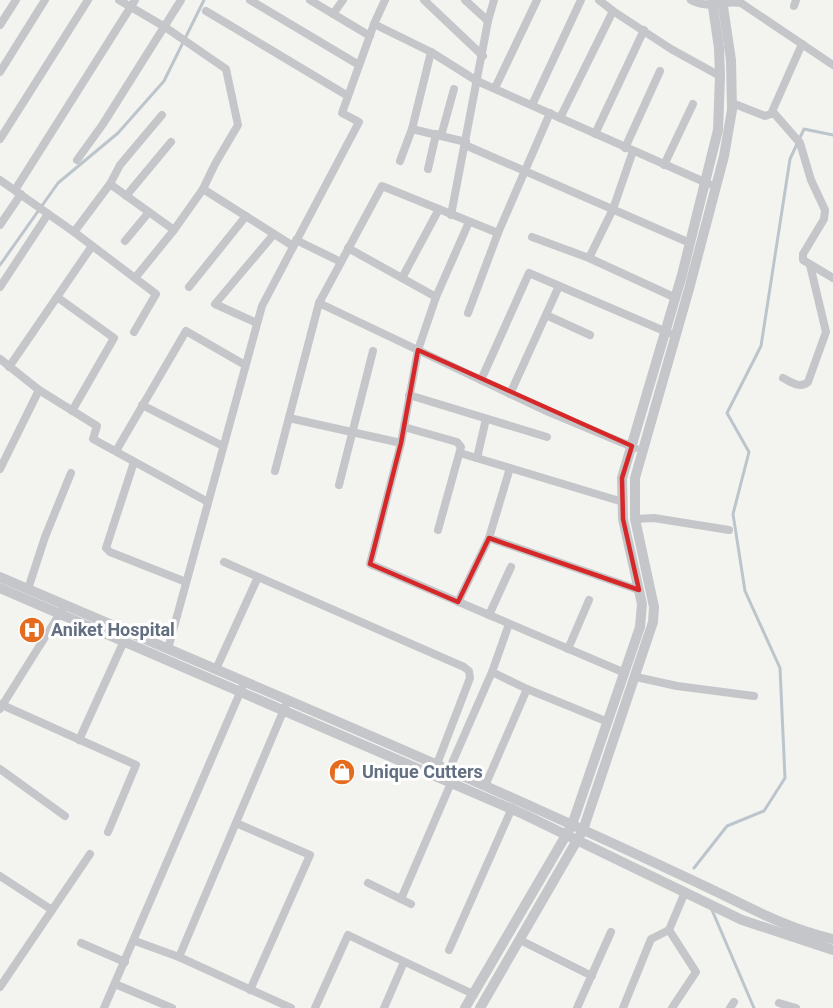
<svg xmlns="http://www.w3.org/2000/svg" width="833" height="1008" font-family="Roboto,sans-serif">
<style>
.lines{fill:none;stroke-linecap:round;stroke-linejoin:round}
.stream{stroke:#bcc5cc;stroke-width:3}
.minor{stroke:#c4c6ca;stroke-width:8}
.tertiary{stroke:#c4c6ca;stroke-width:10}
.marked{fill:none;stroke:#d62828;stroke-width:4.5;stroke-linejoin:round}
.labels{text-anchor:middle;stroke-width:6;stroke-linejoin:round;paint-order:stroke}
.poi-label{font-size:18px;font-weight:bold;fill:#626f81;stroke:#fff;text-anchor:start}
</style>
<rect width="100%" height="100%" fill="#f3f4ef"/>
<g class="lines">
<g class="stream">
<polyline points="0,265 58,183 118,133 164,81 204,0"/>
<polyline points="694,868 727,826 764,811 785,778 780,668 745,591 733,514 749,452 727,413 761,346 790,159 804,129 833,135"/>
<polyline points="712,910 754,1008"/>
</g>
<g class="minor">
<polyline points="119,0 165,27 226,69 238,125 215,164 203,189 174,230 135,278"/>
<polyline points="250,0 359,65"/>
<polyline points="310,0 370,36"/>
<polyline points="424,0 483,56"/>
<polyline points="465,0 488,21"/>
<polyline points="599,0 613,11"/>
<path d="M 691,0 C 710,10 723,0 741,3 L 833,65"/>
<polyline points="794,6 796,0"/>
<polyline points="206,11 348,96"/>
<polyline points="333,14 343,0"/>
<polyline points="374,24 431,52 477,81 709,184"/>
<polyline points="0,25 16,0"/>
<polyline points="431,52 412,129 466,142"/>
<polyline points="0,72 45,0"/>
<polyline points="495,88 537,0"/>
<polyline points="732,103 765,116 771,114 802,44"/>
<polyline points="532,105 581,0"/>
<polyline points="773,112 800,143 811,180 825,210 824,219 803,254 803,260 833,278"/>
<polyline points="560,118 613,11 671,49 720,76"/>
<polyline points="595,134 644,30"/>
<polyline points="441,136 454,89"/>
<polyline points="0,139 88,0"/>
<polyline points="465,145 690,243"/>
<polyline points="625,148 660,71"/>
<polyline points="77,160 103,124 181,0"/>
<polyline points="400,161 412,129"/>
<polyline points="664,165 693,104"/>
<polyline points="428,169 436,134"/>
<polyline points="0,180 74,232 156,294 134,332"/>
<polyline points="110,184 174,230"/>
<polyline points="203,189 293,246"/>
<polyline points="15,190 135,0"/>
<polyline points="126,196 171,142"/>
<polyline points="451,215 488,21 494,0"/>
<polyline points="469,222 436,297 418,350 401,443 370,564 625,673"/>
<polyline points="0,225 21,194"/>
<polyline points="74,232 110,184 120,165 162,115"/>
<polyline points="532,237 589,258 676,298"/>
<polyline points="296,240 341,262"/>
<polyline points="125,241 149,212"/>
<polyline points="348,248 436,297"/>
<polyline points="589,258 613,209 633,151"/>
<polyline points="402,278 439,209"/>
<polyline points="0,287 48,214"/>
<polyline points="189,287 246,216"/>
<polyline points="57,297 114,338 72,411"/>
<polyline points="319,303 544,410 635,448"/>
<polyline points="468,313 498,233 550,113"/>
<polyline points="546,315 590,335"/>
<polyline points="257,323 215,304 274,234"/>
<polyline points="0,359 39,390 97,426 93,439 208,502"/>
<polyline points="9,367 92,246"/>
<path d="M 783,378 C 791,382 800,389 808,382 L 826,332 L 810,265"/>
<polyline points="481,380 529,273 669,333"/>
<polyline points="510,394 559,286"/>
<polyline points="409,395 547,437"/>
<polyline points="142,405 223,446"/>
<polyline points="289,418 401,443"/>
<polyline points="404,427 457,442 461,447 438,530"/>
<polyline points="116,451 186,331 245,365"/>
<polyline points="460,453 623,502"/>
<polyline points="477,458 486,419"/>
<polyline points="134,462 106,548 110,552 186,582"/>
<polyline points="510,468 489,538 639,590"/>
<polyline points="0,469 39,390"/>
<polyline points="275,471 319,303 382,186 498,233"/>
<polyline points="339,485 373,351"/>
<polyline points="635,519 654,518 729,530"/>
<polyline points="224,562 464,667 469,671 470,678 437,764"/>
<polyline points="28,589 45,537 71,473"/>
<polyline points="458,602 489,538"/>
<polyline points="489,615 511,567"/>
<polyline points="509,624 492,672 527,689"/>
<polyline points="168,649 262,306 359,122 342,113 374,24 385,0"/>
<polyline points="568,649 589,600"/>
<polyline points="216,669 258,577"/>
<polyline points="636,677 677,686 754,696"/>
<polyline points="0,704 136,765 108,832"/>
<polyline points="0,709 62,610"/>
<polyline points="79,740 124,641"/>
<polyline points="0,769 65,816"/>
<polyline points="449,770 492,672"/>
<polyline points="485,786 527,689 608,722"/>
<polyline points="236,823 310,855 250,990"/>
<polyline points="0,876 52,910"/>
<polyline points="368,883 411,904"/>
<polyline points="401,899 451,783"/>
<polyline points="669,930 685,892"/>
<polyline points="520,940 592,976"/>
<polyline points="135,941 179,957 291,1008"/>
<polyline points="81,943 125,962"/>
<polyline points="449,950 512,808"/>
<polyline points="179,957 288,700"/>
<polyline points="115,984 172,1008"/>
<polyline points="0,987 90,854"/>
<polyline points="779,1003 796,1008"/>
<polyline points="104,1008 245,681"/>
<polyline points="315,1008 348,935 473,994"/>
<polyline points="384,1008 404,962"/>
<polyline points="577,1008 611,932"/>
<polyline points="623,1008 651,939 669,930 696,972 672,1008"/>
<polyline points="730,1008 734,1002"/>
</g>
<g class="tertiary">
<path d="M 0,577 C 179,654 359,729 537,809 C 597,836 656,863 715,891 C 754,910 791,930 833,939"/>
<polyline points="0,588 523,814 742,920 833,950"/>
<polyline points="465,1008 572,825 640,627 642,604 623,519 622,478 682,275 718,130 720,76 719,48 712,0"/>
<polyline points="480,1008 583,830 653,622 654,607 635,519 635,478 689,289 724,156 732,110 731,60 722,0"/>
</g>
</g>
<path class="marked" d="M 418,350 L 632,446 L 622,478 L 623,519 L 639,590 L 489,538 L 458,602 L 370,564 L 401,443 Z"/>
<defs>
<symbol id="hospital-disc" viewBox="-11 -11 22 22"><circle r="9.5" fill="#e56c1f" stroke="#fff"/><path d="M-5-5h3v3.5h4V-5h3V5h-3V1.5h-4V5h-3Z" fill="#fff"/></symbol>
<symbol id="shop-disc" viewBox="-11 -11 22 22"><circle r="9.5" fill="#e56c1f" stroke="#fff"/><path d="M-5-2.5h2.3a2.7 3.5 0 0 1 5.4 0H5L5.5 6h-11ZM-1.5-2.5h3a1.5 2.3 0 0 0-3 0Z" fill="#fff"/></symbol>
</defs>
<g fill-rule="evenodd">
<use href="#hospital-disc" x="17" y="615" width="30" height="30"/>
<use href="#shop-disc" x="327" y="757" width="30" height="30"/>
</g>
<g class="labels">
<g class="poi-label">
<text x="51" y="636">Aniket Hospital</text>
<text x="362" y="778">Unique Cutters</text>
</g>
</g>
</svg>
